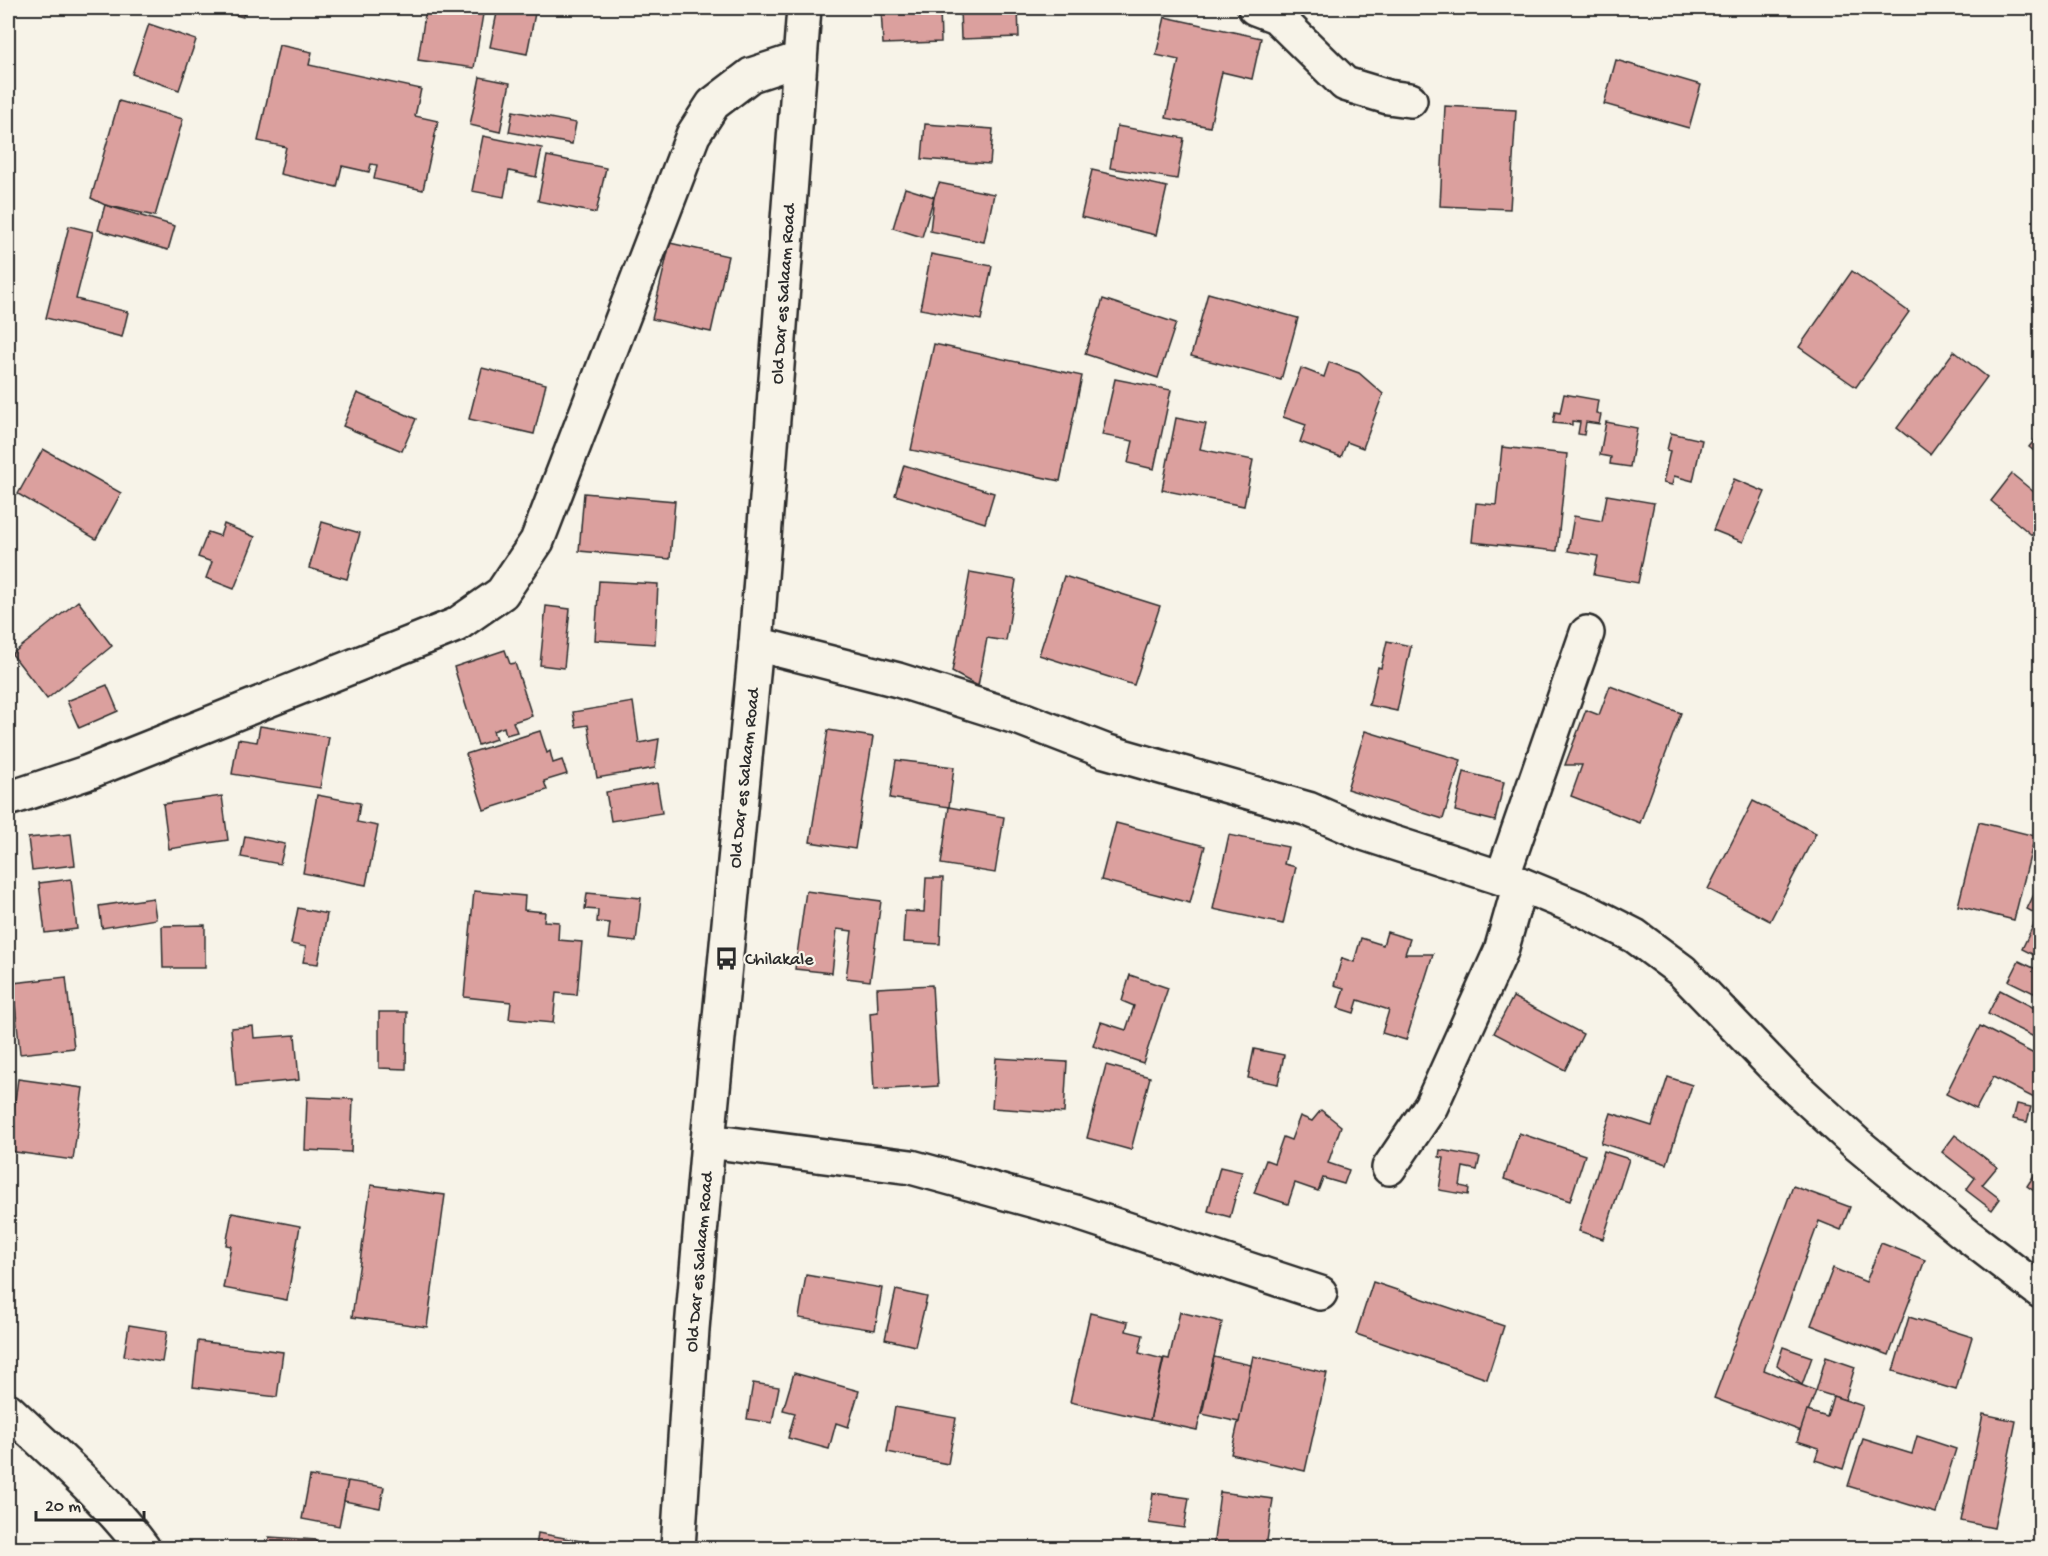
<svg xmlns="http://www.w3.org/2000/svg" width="2048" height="1556" font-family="'Gochi Hand',sans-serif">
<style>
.building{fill:#dba09e;stroke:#2b2b2b;stroke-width:1.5}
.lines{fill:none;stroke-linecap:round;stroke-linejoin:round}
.street-casing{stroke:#2b2b2b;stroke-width:38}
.secondary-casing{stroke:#2b2b2b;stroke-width:38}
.street{stroke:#f7f3e8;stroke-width:33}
.secondary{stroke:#f7f3e8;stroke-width:33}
.labels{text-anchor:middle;stroke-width:4.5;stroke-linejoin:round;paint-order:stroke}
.street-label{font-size:18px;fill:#2b2b2b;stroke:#f7f3e8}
.poi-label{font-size:18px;fill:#2b2b2b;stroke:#f7f3e8;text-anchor:start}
</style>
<rect width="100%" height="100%" fill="#f7f3e8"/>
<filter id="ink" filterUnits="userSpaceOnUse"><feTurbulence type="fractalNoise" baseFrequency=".0167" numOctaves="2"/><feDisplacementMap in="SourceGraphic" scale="12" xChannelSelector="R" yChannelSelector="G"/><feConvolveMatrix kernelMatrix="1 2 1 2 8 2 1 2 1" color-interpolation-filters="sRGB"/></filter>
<g filter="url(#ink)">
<g class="building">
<polygon points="209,8 245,8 243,17"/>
<polygon points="426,8 484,8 474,68 418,60"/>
<polygon points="498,8 536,8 527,54 490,47"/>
<polygon points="666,8 736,8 736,13 666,10"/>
<polygon points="881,8 940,8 941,42 883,44"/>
<polygon points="960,8 1018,8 1019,37 961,39"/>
<polygon points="1165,17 1261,38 1252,79 1222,72 1210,127 1166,118 1179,60 1156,55"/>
<polygon points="149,24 196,40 179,90 132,74"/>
<polygon points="279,45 312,52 309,65 421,89 415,116 438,121 423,190 374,179 377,165 371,164 369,172 342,166 337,187 280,174 286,147 258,141"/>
<polygon points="1616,60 1701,85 1689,128 1604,104"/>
<polygon points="480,77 510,83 500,132 470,125"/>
<polygon points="119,101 183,119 155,216 105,205 91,198"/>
<polygon points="1445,106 1516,110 1510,209 1440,206"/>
<polygon points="513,111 576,123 572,144 509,132"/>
<polygon points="925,124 993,129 990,164 922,159"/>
<polygon points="1117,126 1184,138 1177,179 1110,168"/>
<polygon points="483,136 542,148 536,177 509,171 504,197 472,191"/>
<polygon points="547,156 606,168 596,213 538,201"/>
<polygon points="1092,170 1167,187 1156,235 1081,217"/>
<polygon points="939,183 994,194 984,242 930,231 934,197"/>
<polygon points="905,188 934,197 922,237 893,228"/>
<polygon points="105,205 175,226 168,250 98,230"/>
<polygon points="69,226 93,232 76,299 128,312 122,337 46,318"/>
<polygon points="670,243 728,256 711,332 652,319"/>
<polygon points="931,254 992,266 981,320 920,309"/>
<polygon points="1852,271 1909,312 1856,387 1799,347"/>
<polygon points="1208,293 1298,318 1281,380 1191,356"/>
<polygon points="1103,299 1176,323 1158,378 1085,354"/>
<polygon points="934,344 1082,376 1060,481 911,450"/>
<polygon points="1954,351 1987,377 1930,454 1897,428"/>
<polygon points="1329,362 1359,373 1383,394 1363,448 1347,442 1341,457 1300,442 1306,425 1283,417 1301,368 1324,377"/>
<polygon points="482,368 546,384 534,434 469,419"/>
<polygon points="1115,379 1171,390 1154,469 1128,463 1133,441 1102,435"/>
<polygon points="357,393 416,419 402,451 343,426"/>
<polygon points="1564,394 1598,400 1596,413 1601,414 1599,424 1586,422 1584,435 1578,434 1580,422 1572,421 1572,425 1553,423 1555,412 1560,413"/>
<polygon points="1176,418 1206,424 1200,449 1253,460 1244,506 1162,490"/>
<polygon points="1606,422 1637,428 1630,467 1610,464 1611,457 1600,455"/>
<polygon points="1671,433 1702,440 1693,481 1674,476 1672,485 1663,483 1670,451 1667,450"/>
<polygon points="2040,433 2040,456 2029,447"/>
<polygon points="1502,447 1567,454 1557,551 1472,542 1476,503 1496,505"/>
<polygon points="43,449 121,493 96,539 18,494"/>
<polygon points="904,465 994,493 985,523 895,495"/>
<polygon points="2012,474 2040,497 2040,542 1991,501"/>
<polygon points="1734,479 1765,492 1743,542 1713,530"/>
<polygon points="584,493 675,501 670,559 579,551"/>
<polygon points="1607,495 1654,503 1638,583 1594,575 1598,556 1568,551 1574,516 1602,521"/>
<polygon points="322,522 360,533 347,579 309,568"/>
<polygon points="224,524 255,537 234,589 206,578 212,562 198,557 208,532 220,536"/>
<polygon points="970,572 1016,580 1006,641 987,638 978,686 952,672"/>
<polygon points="1064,576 1160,606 1134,685 1039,655"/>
<polygon points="599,581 658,584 655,644 595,640"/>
<polygon points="78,601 112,646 47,699 12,654"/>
<polygon points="546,606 570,609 564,668 540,665"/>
<polygon points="1387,641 1411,646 1397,711 1369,705 1378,667 1381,668"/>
<polygon points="505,650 510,664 515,663 532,716 513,722 517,732 506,735 504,727 493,731 496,739 478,745 454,667"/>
<polygon points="107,685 118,711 79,728 67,701"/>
<polygon points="1610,686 1681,713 1640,823 1571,796 1582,765 1565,765 1586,710 1599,715"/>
<polygon points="633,702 639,743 659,739 655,768 597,778 588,725 576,727 573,712"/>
<polygon points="260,726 329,737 320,788 232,774 238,739 257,742"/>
<polygon points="828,730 873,737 855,849 810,842"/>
<polygon points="540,731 547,753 550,751 553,763 562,760 567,774 544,781 547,790 484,810 466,754"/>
<polygon points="1365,731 1461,760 1443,819 1347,789"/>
<polygon points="896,760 954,767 949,807 890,798"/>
<polygon points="1464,772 1504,782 1495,821 1455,811"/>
<polygon points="657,783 662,813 611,821 606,792"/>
<polygon points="317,795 360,803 357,822 378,826 366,885 303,873"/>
<polygon points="222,796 228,840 169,849 163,804"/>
<polygon points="1753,801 1816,833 1770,921 1708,889"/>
<polygon points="949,807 1004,817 995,873 941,864"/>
<polygon points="1979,822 2035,836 2014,920 1958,906"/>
<polygon points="1116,823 1205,846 1190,903 1101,880"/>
<polygon points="71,834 75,865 32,870 28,838"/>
<polygon points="1229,835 1288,847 1284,864 1296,867 1283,924 1213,909"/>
<polygon points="245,836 285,844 280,864 241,857"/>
<polygon points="926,878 943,878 940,944 903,942 905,911 924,912"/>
<polygon points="71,879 77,929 45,933 39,883"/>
<polygon points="2040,882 2040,916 2027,909"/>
<polygon points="474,891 525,896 524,910 545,912 544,921 559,922 558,940 582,942 577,995 556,993 553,1023 509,1019 511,1002 464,997"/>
<polygon points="806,891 881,901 870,981 846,978 852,931 837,929 832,973 795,969"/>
<polygon points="587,893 641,898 636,942 608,939 610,923 597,922 598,910 585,909"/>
<polygon points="153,898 156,919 102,928 99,906"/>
<polygon points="298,908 327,914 318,964 303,962 306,947 291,944"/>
<polygon points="2034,924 2040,928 2040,958 2022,949"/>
<polygon points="205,925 205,968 163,968 162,926"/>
<polygon points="1387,932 1410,939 1405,954 1433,954 1406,1040 1382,1033 1389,1010 1358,1000 1354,1013 1338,1008 1344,988 1334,985 1342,958 1354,962 1361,938 1383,945"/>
<polygon points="2019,961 2040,971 2040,996 2009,981"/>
<polygon points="1130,975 1168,988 1143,1063 1093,1046 1101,1022 1126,1030 1134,1006 1122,1001"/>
<polygon points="66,977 74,1048 20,1054 13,983"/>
<polygon points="932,985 938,1086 874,1090 870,1013 878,1012 877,988"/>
<polygon points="2000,990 2040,1011 2040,1040 1988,1014"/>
<polygon points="1513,997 1583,1034 1565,1070 1494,1033"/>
<polygon points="379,1012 407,1012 406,1069 379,1068"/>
<polygon points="253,1026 254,1038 295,1035 299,1080 236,1086 231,1028"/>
<polygon points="1980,1026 2040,1057 2040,1101 1993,1077 1976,1109 1946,1094"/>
<polygon points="1254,1049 1284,1055 1278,1084 1248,1078"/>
<polygon points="996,1058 1067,1062 1064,1113 992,1108"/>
<polygon points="1106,1065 1150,1077 1131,1150 1087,1138"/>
<polygon points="1668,1077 1692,1085 1667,1164 1601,1143 1611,1113 1652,1126"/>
<polygon points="18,1079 83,1088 73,1160 8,1151"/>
<polygon points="307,1097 353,1099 351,1152 305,1150"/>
<polygon points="2017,1104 2031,1107 2027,1122 2013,1119"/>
<polygon points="1321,1110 1341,1126 1328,1163 1349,1170 1344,1184 1323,1178 1318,1191 1295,1183 1288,1204 1254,1193 1266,1160 1274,1163 1283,1137 1291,1140 1300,1116 1312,1121"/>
<polygon points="1519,1133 1585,1155 1570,1201 1504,1179"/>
<polygon points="1955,1135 1997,1167 1982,1185 2000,1199 1992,1210 1966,1190 1975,1178 1942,1152"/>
<polygon points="1440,1150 1480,1157 1477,1170 1463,1167 1460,1186 1469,1188 1468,1195 1439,1190 1444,1158 1439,1157"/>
<polygon points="1604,1151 1629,1159 1603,1239 1579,1231"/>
<polygon points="2040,1166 2040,1195 2027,1186"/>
<polygon points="1220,1167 1242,1172 1230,1217 1208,1211"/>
<polygon points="371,1185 445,1195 427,1327 352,1317"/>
<polygon points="1793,1186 1850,1207 1841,1230 1819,1221 1764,1370 1816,1391 1801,1431 1714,1398"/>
<polygon points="232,1213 300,1226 287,1300 223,1288 231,1246 226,1245"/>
<polygon points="1881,1243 1925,1260 1889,1355 1811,1325 1833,1268 1866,1282"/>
<polygon points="806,1275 882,1288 875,1330 799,1318"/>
<polygon points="1373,1282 1504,1326 1487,1379 1356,1334"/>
<polygon points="896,1290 927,1297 915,1346 885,1339"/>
<polygon points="1180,1312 1222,1322 1197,1430 1150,1420 1164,1358 1169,1359"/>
<polygon points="1090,1313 1128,1322 1126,1331 1143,1335 1139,1353 1163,1359 1150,1420 1070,1402"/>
<polygon points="1909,1317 1972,1337 1956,1390 1893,1371"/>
<polygon points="129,1325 167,1331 162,1362 124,1356"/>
<polygon points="198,1341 283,1352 277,1397 193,1387"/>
<polygon points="1783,1347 1812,1357 1802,1385 1777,1365"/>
<polygon points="1253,1356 1327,1373 1305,1471 1231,1454"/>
<polygon points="1214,1357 1251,1365 1239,1422 1202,1414"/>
<polygon points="1826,1357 1855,1367 1845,1400 1816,1391"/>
<polygon points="794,1373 859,1391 848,1427 836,1423 829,1449 788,1438 795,1413 783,1410"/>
<polygon points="753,1383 779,1387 772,1423 747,1419"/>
<polygon points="1833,1396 1863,1406 1843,1469 1815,1460 1819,1448 1797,1441 1807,1411 1827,1417"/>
<polygon points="895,1407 956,1418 948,1464 887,1452"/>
<polygon points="1983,1414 2016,1421 1994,1528 1961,1521"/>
<polygon points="1917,1436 1956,1449 1936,1513 1848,1486 1863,1439 1912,1454"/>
<polygon points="310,1476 348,1482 339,1526 302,1519"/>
<polygon points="348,1481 384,1487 380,1508 344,1501"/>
<polygon points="1220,1492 1273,1499 1266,1548 1213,1548"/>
<polygon points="1153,1493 1189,1498 1184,1528 1149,1523"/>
<polygon points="538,1533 586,1542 585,1548 536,1548"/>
<polygon points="269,1537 317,1540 316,1548 268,1548"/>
</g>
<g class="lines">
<defs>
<g id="street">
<polyline points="1255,8 1276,16 1345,84 1388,97 1410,100"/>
<polyline points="756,644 898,680 1022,719 1105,751 1308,809 1366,834 1520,884 1588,912 1635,936 1682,971 1787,1080 1857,1144 1963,1232 2040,1291"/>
<polyline points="8,799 86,773 456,625 502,593 537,541 693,135 713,104 751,75 800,59"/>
<polyline points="1502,878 1587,633"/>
<polyline points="708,1141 911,1167 1075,1212 1320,1293"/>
<polyline points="1389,1168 1431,1106 1501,951 1520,884"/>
<path d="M 8,1410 C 54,1454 105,1497 143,1548"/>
</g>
<polyline id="secondary" points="678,1548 692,1329 708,1141 756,644 804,8"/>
</defs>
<use href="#street" class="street-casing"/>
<use href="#secondary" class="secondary-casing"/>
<use href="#street" class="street"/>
<use href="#secondary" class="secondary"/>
</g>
</g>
<defs>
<symbol id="bus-bare" viewBox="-9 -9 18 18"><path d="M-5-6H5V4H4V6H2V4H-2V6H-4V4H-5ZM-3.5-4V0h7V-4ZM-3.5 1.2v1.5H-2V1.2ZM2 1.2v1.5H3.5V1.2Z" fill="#2b2b2b" stroke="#f7f3e8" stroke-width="2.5" paint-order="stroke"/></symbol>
</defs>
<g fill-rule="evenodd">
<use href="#bus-bare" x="710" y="942" width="33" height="33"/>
</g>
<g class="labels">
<g class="street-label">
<text transform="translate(782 294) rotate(-86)" y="6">Old Dar es Salaam Road</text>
<text transform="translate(743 778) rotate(-84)" y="6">Old Dar es Salaam Road</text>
<text transform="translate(698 1262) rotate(-85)" y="6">Old Dar es Salaam Road</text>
</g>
<g class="poi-label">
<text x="745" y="964">Chilakale</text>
</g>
</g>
<rect width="2048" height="1556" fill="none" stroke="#f7f3e8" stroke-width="30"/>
<rect x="15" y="15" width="2018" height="1526" fill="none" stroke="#2b2b2b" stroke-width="2" filter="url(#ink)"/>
<path d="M36 1511v9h108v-9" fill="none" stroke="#2b2b2b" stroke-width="3"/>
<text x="45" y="1511" font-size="18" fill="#2b2b2b" stroke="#f7f3e8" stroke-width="4.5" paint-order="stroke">20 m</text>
</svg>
